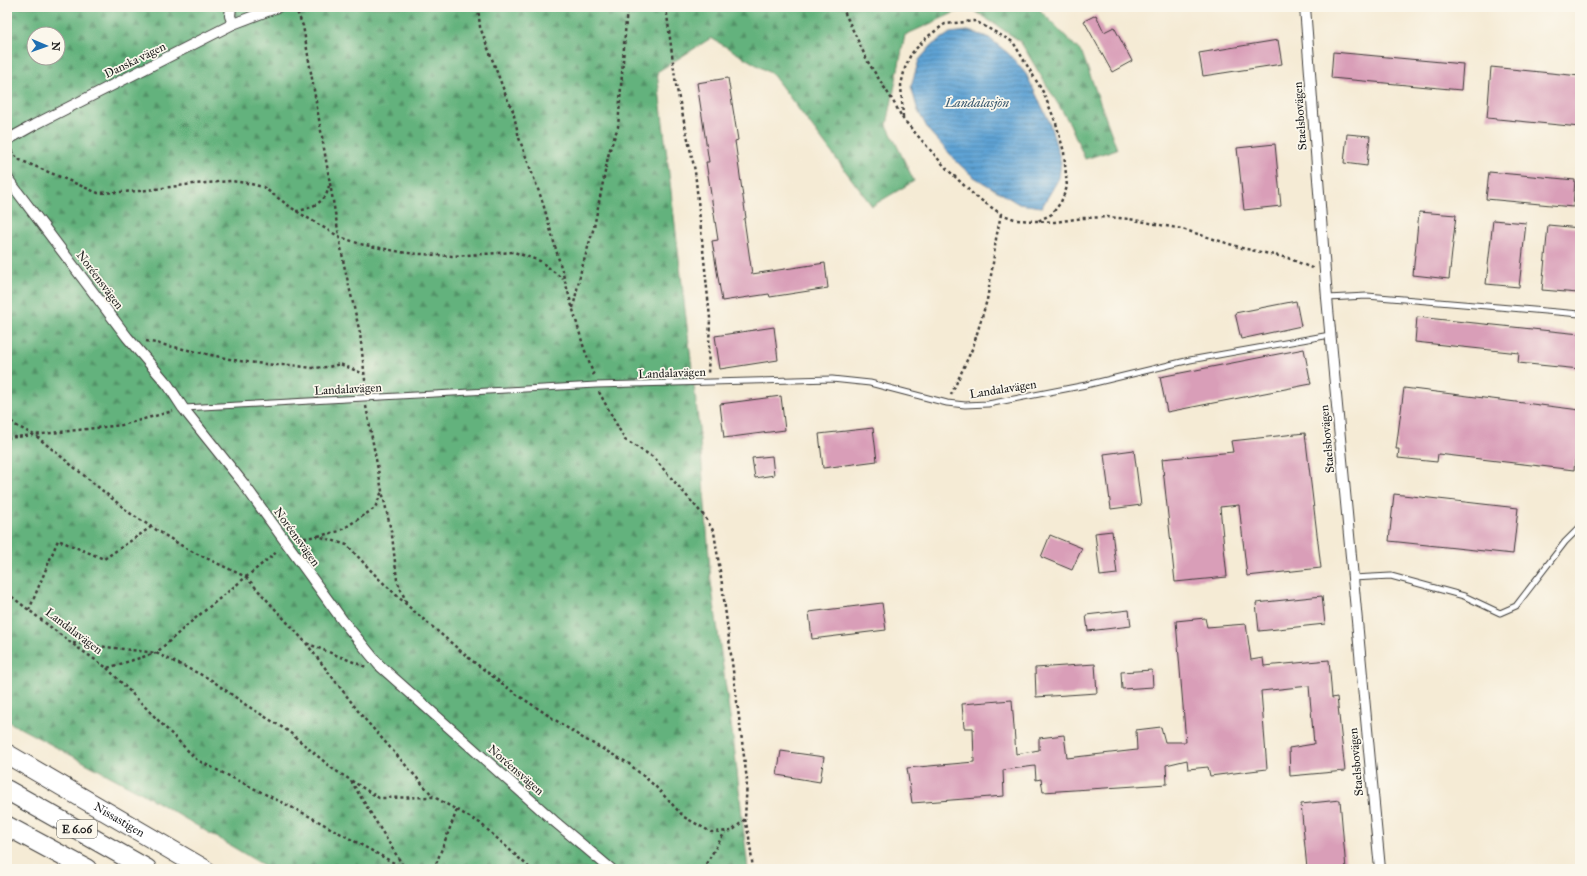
<svg xmlns="http://www.w3.org/2000/svg" width="1587" height="876" font-family="'IM FELL Great Primer',serif">
<style>
.forest{fill:url(#forest-firs);stroke:#40674c;fill-rule:evenodd}
.water{fill:url(#water-rules);stroke:#3e6078}
.building{fill:#d99eb8}
.lines{fill:none;stroke-linecap:round;stroke-linejoin:round}
.lane-casing{stroke:#3d3b38;stroke-width:7}
.street-casing{stroke:#3d3b38;stroke-width:12}
.highway-casing{stroke:#3d3b38;stroke-width:21}
.path{stroke:#3d3b38;stroke-width:2.5;stroke-dasharray:3 3;stroke-linecap:butt}
.lane{stroke:#fff;stroke-width:5}
.street{stroke:#fff;stroke-width:10}
.highway{stroke:#fff;stroke-width:19}
.labels{text-anchor:middle;stroke-width:3.5;stroke-linejoin:round;paint-order:stroke}
.shield{fill:#fbf7ec;stroke:#5f5e5a;stroke-width:1}
.shield-label{font-size:11px;font-weight:bold;fill:#1c1c1c}
.street-label{font-size:12px;fill:#1c1c1c;stroke:#fbf7ec}
.water-label{font-size:13px;font-style:italic;fill:#3a596f;stroke:#fbf7ec}
</style>
<defs>
<pattern id="forest-firs" width="22" height="20" patternUnits="userSpaceOnUse"><rect width="22" height="20" fill="#63b27d"/><path d="M5 1l3.5 6h-7zM16 11l3.5 6h-7z" fill="#519066"/></pattern>
<pattern id="water-rules" width="6" height="5" patternUnits="userSpaceOnUse"><rect width="6" height="5" fill="#5fa3d4"/><path d="M0 2.5h6" fill="none" stroke="#4e84ab"/></pattern>
</defs>
<rect width="100%" height="100%" fill="#fbf7ec"/>
<filter id="ink" filterUnits="userSpaceOnUse"><feTurbulence type="fractalNoise" baseFrequency=".025" numOctaves="2"/><feDisplacementMap in="SourceGraphic" scale="8" xChannelSelector="R" yChannelSelector="G"/><feConvolveMatrix kernelMatrix="1 2 1 2 8 2 1 2 1" color-interpolation-filters="sRGB"/></filter>
<filter id="wash" filterUnits="userSpaceOnUse"><feTurbulence type="fractalNoise" baseFrequency=".012" numOctaves="4" result="noise"/><feDisplacementMap in="SourceGraphic" scale="16" xChannelSelector="R" yChannelSelector="G"/><feGaussianBlur stdDeviation="0.9" result="paint"/><feColorMatrix in="noise" values="0 0 0 0 0 0 0 0 0 0 0 0 0 0 0 0 0 1.4 0 .05"/><feComposite in="paint" operator="in"/></filter>
<g filter="url(#wash)">
<rect width="100%" height="100%" fill="#f5ebd5"/>
<g class="forest">
<path d="M 7,7 L 967,7 L 905,35 L 887,125 L 914,181 L 872,206 L 772,74 L 711,38 L 657,72 L 699,428 L 711,582 L 734,745 L 748,869 L 270,869 L 140,792 L 7,721 ZM 34,34 L 58,34 L 58,58 L 34,58 Z"/>
<polygon points="969,7 1037,7 1082,53 1117,149 1085,159 1070,124 1020,41"/>
</g>
<polygon class="water" points="968,31 988,37 1009,54 1026,74 1049,121 1061,162 1059,178 1042,207 1019,204 974,177 960,165 929,131 918,111 911,86 919,60 932,45 950,33"/>
<g id="blocks">
<g class="building">
<polygon points="1096,15 1104,32 1114,27 1132,61 1112,72 1084,21"/>
<polygon points="1278,40 1282,64 1203,76 1199,53"/>
<polygon points="1333,52 1463,64 1461,90 1331,78"/>
<polygon points="1491,67 1580,76 1580,127 1487,118"/>
<polygon points="728,78 738,140 735,141 746,218 744,219 752,274 825,263 828,288 770,297 769,294 722,301 712,241 718,240 706,162 709,162 697,83"/>
<polygon points="1347,134 1370,136 1367,166 1344,163"/>
<polygon points="1275,144 1281,206 1244,210 1237,148"/>
<polygon points="1489,172 1575,180 1573,207 1486,199"/>
<polygon points="1419,212 1456,215 1449,279 1413,275"/>
<polygon points="1493,220 1526,223 1519,287 1486,284"/>
<polygon points="1548,225 1580,228 1580,274 1578,293 1542,290"/>
<polygon points="1296,301 1301,326 1241,339 1235,313"/>
<polygon points="1417,317 1580,334 1580,369 1518,363 1519,353 1415,342"/>
<polygon points="774,327 778,360 720,369 715,336"/>
<polygon points="1304,349 1311,384 1167,412 1160,377"/>
<polygon points="1404,388 1580,410 1580,461 1575,460 1574,470 1438,454 1437,462 1398,458 1399,449 1396,449"/>
<polygon points="781,396 785,430 724,438 720,404"/>
<polygon points="873,428 877,461 823,468 819,434"/>
<polygon points="1305,433 1321,568 1247,576 1239,505 1220,507 1227,577 1175,582 1162,459 1233,452 1231,441"/>
<polygon points="1134,450 1141,505 1111,509 1104,454"/>
<polygon points="772,456 774,475 755,478 752,458"/>
<polygon points="1394,494 1518,508 1513,554 1389,541"/>
<polygon points="1112,531 1117,574 1100,576 1095,533"/>
<polygon points="1050,535 1082,548 1072,570 1041,557"/>
<polygon points="1322,596 1325,624 1259,631 1256,603"/>
<polygon points="882,603 886,630 812,639 809,612"/>
<polygon points="1129,610 1131,626 1088,631 1086,615"/>
<polygon points="1205,618 1207,627 1246,624 1251,660 1263,658 1264,666 1329,660 1332,698 1337,697 1345,771 1290,776 1289,748 1314,744 1309,686 1261,691 1267,769 1210,776 1208,767 1188,769 1187,760 1166,765 1167,784 1043,792 1041,779 1036,780 1035,766 1003,770 1004,796 912,803 907,768 974,762 973,728 964,728 962,704 1012,700 1016,754 1039,750 1039,738 1064,735 1067,758 1137,750 1136,730 1161,727 1165,742 1186,742 1176,621"/>
<polygon points="1095,664 1097,693 1036,697 1035,668"/>
<polygon points="1152,670 1153,687 1122,689 1121,672"/>
<polygon points="781,751 824,757 820,782 777,775"/>
<polygon points="1340,800 1346,869 1307,869 1301,804"/>
</g>
</g>
</g>
<g filter="url(#ink)">
<use href="#blocks" fill-opacity="0" stroke="#3d3b38" stroke-width="1"/>
<g class="lines">
<defs>
<g id="lane">
<polyline points="1327,298 1367,296 1580,314"/>
<polyline points="184,408 596,385 832,379 870,383 947,403 965,405 988,404 1086,385 1190,360 1330,335"/>
<polyline points="1352,578 1391,576 1464,596 1500,613 1516,606 1565,542 1580,527"/>
</g>
<g id="street">
<polyline points="231,7 230,16 233,24"/>
<polyline points="1305,7 1327,298 1380,869"/>
<polyline points="7,140 34,125 233,24 278,7"/>
<polyline points="7,178 127,337 168,385 183,408 243,483 343,621 379,665 554,821 611,869"/>
</g>
<g id="highway">
<path id="s1" d="M 7,754 L 204,869"/>
<polyline points="7,790 147,869"/>
<polyline points="7,826 87,869"/>
</g>
</defs>
<use href="#lane" class="lane-casing"/>
<use href="#street" class="street-casing"/>
<use href="#highway" class="highway-casing"/>
<g class="path">
<polyline points="295,7 303,26 344,265 360,333 366,389"/>
<polyline points="478,7 480,27 506,96 513,111 519,138 542,200 583,345 594,376"/>
<polyline points="666,7 676,85 695,171 710,318 708,375"/>
<polyline points="842,7 868,62 893,101 903,119 947,169 975,196 1001,214 1017,220 1055,222 1083,218 1107,217 1129,219 1182,229 1242,248 1288,258 1314,269"/>
<polyline points="903,117 901,85 905,68 911,54 927,37 945,24 975,21 1013,42 1043,92 1056,123 1064,152 1067,187 1061,202 1052,214 1038,221"/>
<polyline points="12,150 13,154 20,160 98,193 140,191 193,184 231,181 247,183 263,187 296,211 338,236 360,244 406,253 452,256 514,252 540,261 563,279"/>
<path d="M 296,211 C 306,210 318,205 325,197 C 327,194 328,189 329,186"/>
<polyline points="573,308 581,271 594,227 609,152 618,127 627,7"/>
<polyline points="146,341 239,361 274,365 292,365 311,368 328,367 340,364 364,374"/>
<polyline points="951,395 973,347 987,300 993,263 996,239 1001,214"/>
<polyline points="366,406 382,491 392,535 397,580 407,604"/>
<polyline points="7,417 15,425 36,436 131,514 187,549 246,577"/>
<polyline points="7,438 122,425 173,411"/>
<polyline points="318,536 340,531 375,508 382,491"/>
<polyline points="298,539 318,536 347,545 378,578 408,606 470,659 513,692 581,737 628,763 655,786 684,817 711,832 732,831 745,819 747,780 722,584 714,532 705,517 653,457 625,440 599,392"/>
<polyline points="246,577 306,643 366,667"/>
<polyline points="7,593 71,643 107,668 156,653 192,621 278,551"/>
<polyline points="29,610 58,540 104,559 151,527"/>
<polyline points="73,643 156,653 210,679 246,705 288,731 333,769 379,798 434,797 480,823 531,869"/>
<polyline points="306,643 362,716 433,796"/>
<polyline points="107,668 197,760 305,814 405,869"/>
<polyline points="351,781 405,869"/>
<polyline points="745,819 749,837 753,869"/>
<polyline points="434,869 457,810"/>
<polyline points="703,869 725,832"/>
</g>
<use href="#lane" class="lane"/>
<use href="#street" class="street"/>
<use href="#highway" class="highway"/>
</g>
</g>
<g class="labels">
<rect class="shield" x="57" y="820" width="40" height="18" rx="3"/>
<g class="shield-label">
<text x="77" y="833">E 6.06</text>
</g>
<g class="street-label">
<text transform="translate(135 60) rotate(-26)" y="4">Danska vägen</text>
<text transform="translate(1300 116) rotate(-94)" y="4">Staelsbovägen</text>
<text transform="translate(100 280) rotate(53)" y="4">Noréensvägen</text>
<text transform="translate(672 373) rotate(-2)" y="4">Landalavägen</text>
<text transform="translate(348 389) rotate(-3)" y="4">Landalavägen</text>
<text transform="translate(1003 389) rotate(-9)" y="4">Landalavägen</text>
<text transform="translate(1327 439) rotate(-95)" y="4">Staelsbovägen</text>
<text transform="translate(297 537) rotate(54)" y="4">Noréensvägen</text>
<text transform="translate(74 631) rotate(37)" y="4">Landalavägen</text>
<text transform="translate(1356 762) rotate(-95)" y="4">Staelsbovägen</text>
<text transform="translate(516 770) rotate(41)" y="4">Noréensvägen</text>
<text dy="4" stroke="none"><textPath href="#s1" startOffset="130">Nissastigen</textPath></text>
</g>
<g class="water-label">
<text x="977" y="107">Landalasjön</text>
</g>
</g>
<rect width="1587" height="876" fill="none" stroke="#fbf7ec" stroke-width="24"/>
<g transform="translate(46 46) rotate(92)"><circle r="19" fill="#fbf7ec" stroke="#a29f99"/>
<path d="M0-3L7 15L0 10L-7 15Z" fill="#1f6fb2"/>
<text y="-6" font-size="11" font-weight="bold" text-anchor="middle" fill="#1c1c1c">N</text>
</g>
</svg>
